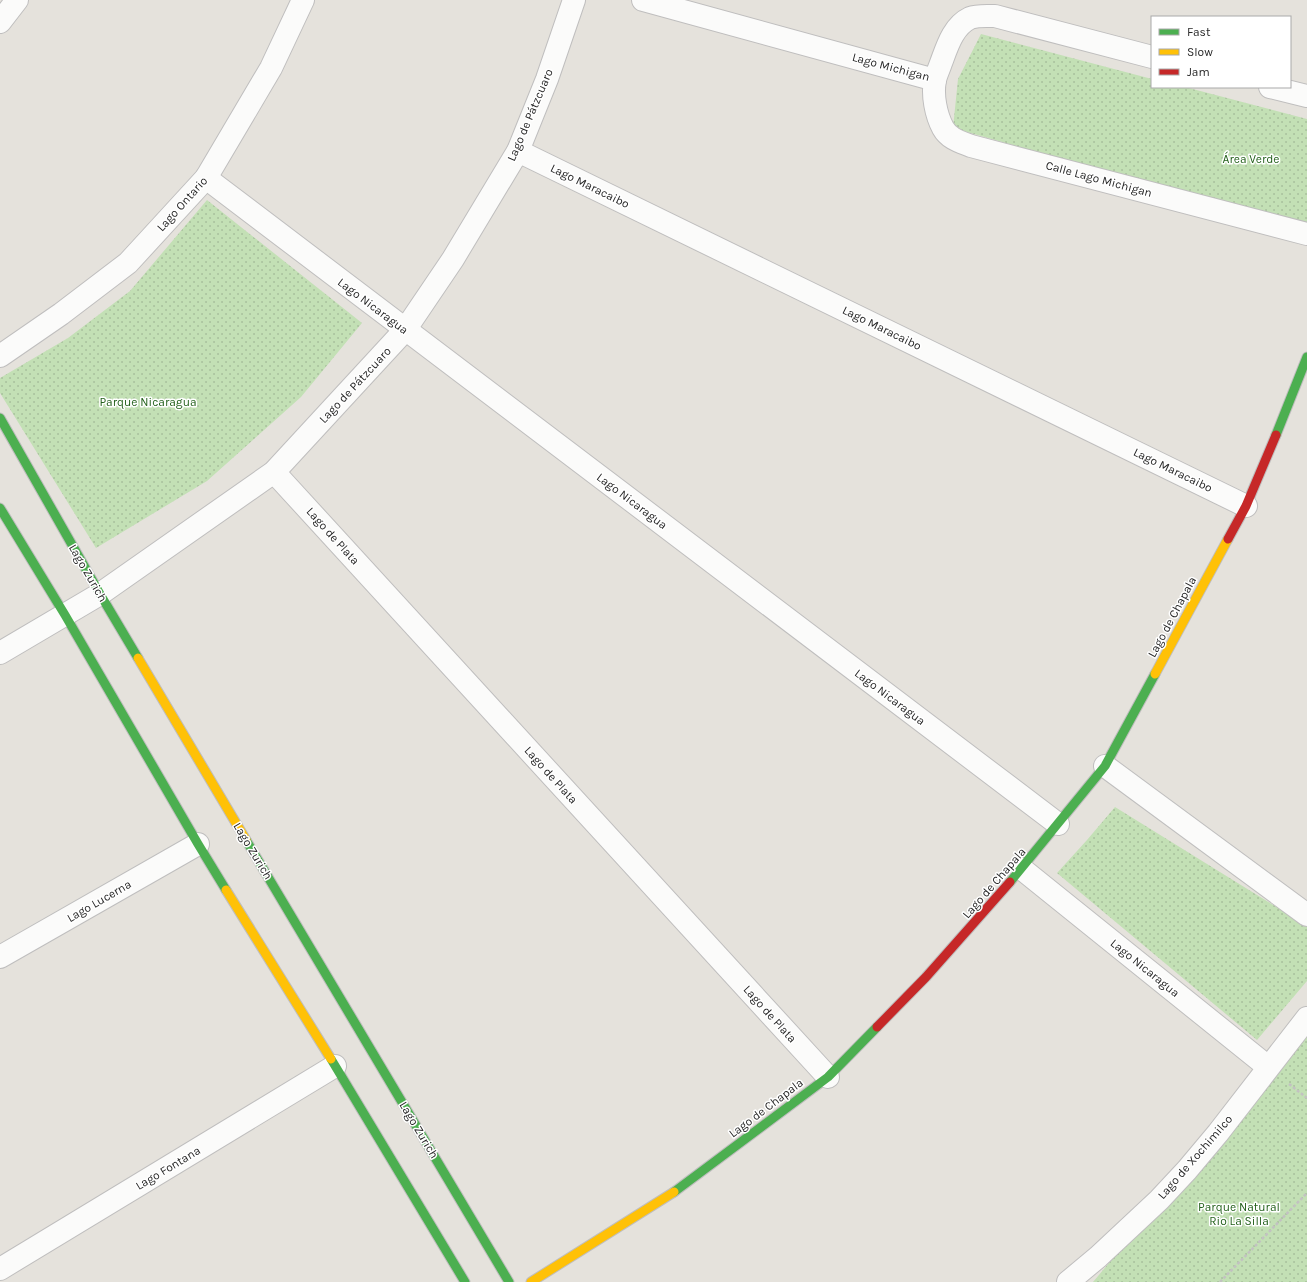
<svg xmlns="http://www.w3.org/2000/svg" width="1307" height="1282" font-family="Karla,sans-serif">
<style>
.green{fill:url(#green-dots)}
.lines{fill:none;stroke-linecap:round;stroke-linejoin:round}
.street-casing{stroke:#bfbebe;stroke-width:24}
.fast-casing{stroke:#bfbebe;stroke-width:11}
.slow-casing{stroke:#bfbebe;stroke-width:11}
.jam-casing{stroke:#bfbebe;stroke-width:11}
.path{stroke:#c2c2c1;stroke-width:2.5;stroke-dasharray:3 2;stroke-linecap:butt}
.street{stroke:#fbfbfa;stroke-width:22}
.fast{stroke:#4caf50;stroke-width:9}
.slow{stroke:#ffc107;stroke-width:9}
.jam{stroke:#c62828;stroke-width:9}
.labels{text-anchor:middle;stroke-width:3;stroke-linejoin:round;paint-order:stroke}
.street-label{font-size:12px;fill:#272727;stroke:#fff}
.park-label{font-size:12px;fill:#23601b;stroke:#fff}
</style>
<defs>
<pattern id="green-dots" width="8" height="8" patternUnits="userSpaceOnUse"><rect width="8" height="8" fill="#c3e0b5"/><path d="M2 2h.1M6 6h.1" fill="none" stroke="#a8c09c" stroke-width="1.8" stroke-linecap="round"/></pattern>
</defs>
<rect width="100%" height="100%" fill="#e5e2dc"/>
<g class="green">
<polygon points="981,34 1152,79 1152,87 1185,87 1307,119 1307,229 953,128 958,79"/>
<polygon points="207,200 362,323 301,397 207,481 96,548 0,393 0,378 68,338 130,291"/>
<polygon points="1115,807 1307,926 1307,981 1257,1040 1057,873 1087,840"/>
<polygon points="1307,1013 1307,1282 1093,1282 1218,1133"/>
</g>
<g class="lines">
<defs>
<g id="street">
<polyline points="643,0 935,80"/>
<polyline points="0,22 17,0"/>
<path d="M 1152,57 L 995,16 C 987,16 978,15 970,18 C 953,26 947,47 941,63 C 939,69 936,75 935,80 C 932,95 936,115 943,128 C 949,139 961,142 971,146 L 1307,234"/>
<polyline points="1270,87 1307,96"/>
<polyline points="518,151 1246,506"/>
<polyline points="206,178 1058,824"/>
<polyline points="0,356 61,314 128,263 206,178 271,68 303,0"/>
<polyline points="274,472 828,1077"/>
<polyline points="0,653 100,594 274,472 405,330 453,259 518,151 547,79 574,0"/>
<polyline points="1105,766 1307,915"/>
<polyline points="1022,869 1268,1067"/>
<polyline points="0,957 198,844"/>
<polyline points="0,1269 335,1066"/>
<polyline points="1068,1282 1098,1257 1159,1200 1187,1170 1218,1133 1307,1018"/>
</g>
<g id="fast">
<polyline points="0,418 100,594 138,658"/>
<polyline points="1276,435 1307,357"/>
<polyline points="0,508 65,615 198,844 226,890"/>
<polyline points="246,840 509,1282"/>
<polyline points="1010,882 1105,766 1155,674"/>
<polyline points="331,1059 465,1282"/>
<polyline points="674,1192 828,1077 877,1027"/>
</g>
<g id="slow">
<polyline points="138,658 246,840"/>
<polyline points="1155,674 1228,539"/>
<polyline points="226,890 331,1059"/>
<polyline points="531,1282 674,1192"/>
</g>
<g id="jam">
<polyline points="1228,539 1246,506 1276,435"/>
<polyline points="877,1027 926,977 1010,882"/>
</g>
</defs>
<use href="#street" class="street-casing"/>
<use href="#fast" class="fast-casing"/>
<use href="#slow" class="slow-casing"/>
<use href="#jam" class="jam-casing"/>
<g class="path">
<polyline points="1289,1084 1307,1098"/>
<polyline points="1220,1282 1307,1193"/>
</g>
<use href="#street" class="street"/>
<use href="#fast" class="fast"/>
<use href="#slow" class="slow"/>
<use href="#jam" class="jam"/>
</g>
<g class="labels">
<g class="street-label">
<text transform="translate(891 67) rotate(15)" y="4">Lago Michigan</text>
<text transform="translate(530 115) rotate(-67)" y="4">Lago de Pátzcuaro</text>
<text transform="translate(1099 179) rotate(15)" y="4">Calle Lago Michigan</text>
<text transform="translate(590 186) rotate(26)" y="4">Lago Maracaibo</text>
<text transform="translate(182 204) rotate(-48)" y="4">Lago Ontario</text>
<text transform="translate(373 306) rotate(37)" y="4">Lago Nicaragua</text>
<text transform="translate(882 328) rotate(26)" y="4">Lago Maracaibo</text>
<text transform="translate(355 385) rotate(-47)" y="4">Lago de Pátzcuaro</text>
<text transform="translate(1173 470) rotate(26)" y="4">Lago Maracaibo</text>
<text transform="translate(632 501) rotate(37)" y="4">Lago Nicaragua</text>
<text transform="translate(333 536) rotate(48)" y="4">Lago de Plata</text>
<text transform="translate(88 573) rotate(60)" y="4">Lago Zurich</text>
<text transform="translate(1172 617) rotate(-62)" y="4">Lago de Chapala</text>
<text transform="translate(890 697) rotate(37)" y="4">Lago Nicaragua</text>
<text transform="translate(551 775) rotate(48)" y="4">Lago de Plata</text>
<text transform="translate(253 851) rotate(59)" y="4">Lago Zurich</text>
<text transform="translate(994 883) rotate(-49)" y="4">Lago de Chapala</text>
<text transform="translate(99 901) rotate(-30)" y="4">Lago Lucerna</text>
<text transform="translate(1145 968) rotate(39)" y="4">Lago Nicaragua</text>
<text transform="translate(770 1014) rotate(48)" y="4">Lago de Plata</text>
<text transform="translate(766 1108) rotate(-37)" y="4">Lago de Chapala</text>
<text transform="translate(419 1130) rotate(59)" y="4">Lago Zurich</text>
<text transform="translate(1195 1157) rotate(-49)" y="4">Lago de Xochimilco</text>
<text transform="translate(168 1168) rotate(-31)" y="4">Lago Fontana</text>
</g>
<g class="park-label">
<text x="1251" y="163">Área Verde</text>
<text x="148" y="406">Parque Nicaragua</text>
<text x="1239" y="1211">Parque Natural<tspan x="1239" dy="14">Rio La Silla</tspan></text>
</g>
</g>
<rect x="1151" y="16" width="140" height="72" fill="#ffffff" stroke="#a9a9a9"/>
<rect x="1159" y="29" width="20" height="6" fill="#4caf50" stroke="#a9a9a9"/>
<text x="1187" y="36" font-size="12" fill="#272727">Fast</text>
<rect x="1159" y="49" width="20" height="6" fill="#ffc107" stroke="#a9a9a9"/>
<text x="1187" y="56" font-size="12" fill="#272727">Slow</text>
<rect x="1159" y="69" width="20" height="6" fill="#c62828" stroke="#a9a9a9"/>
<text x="1187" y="76" font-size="12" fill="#272727">Jam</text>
</svg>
